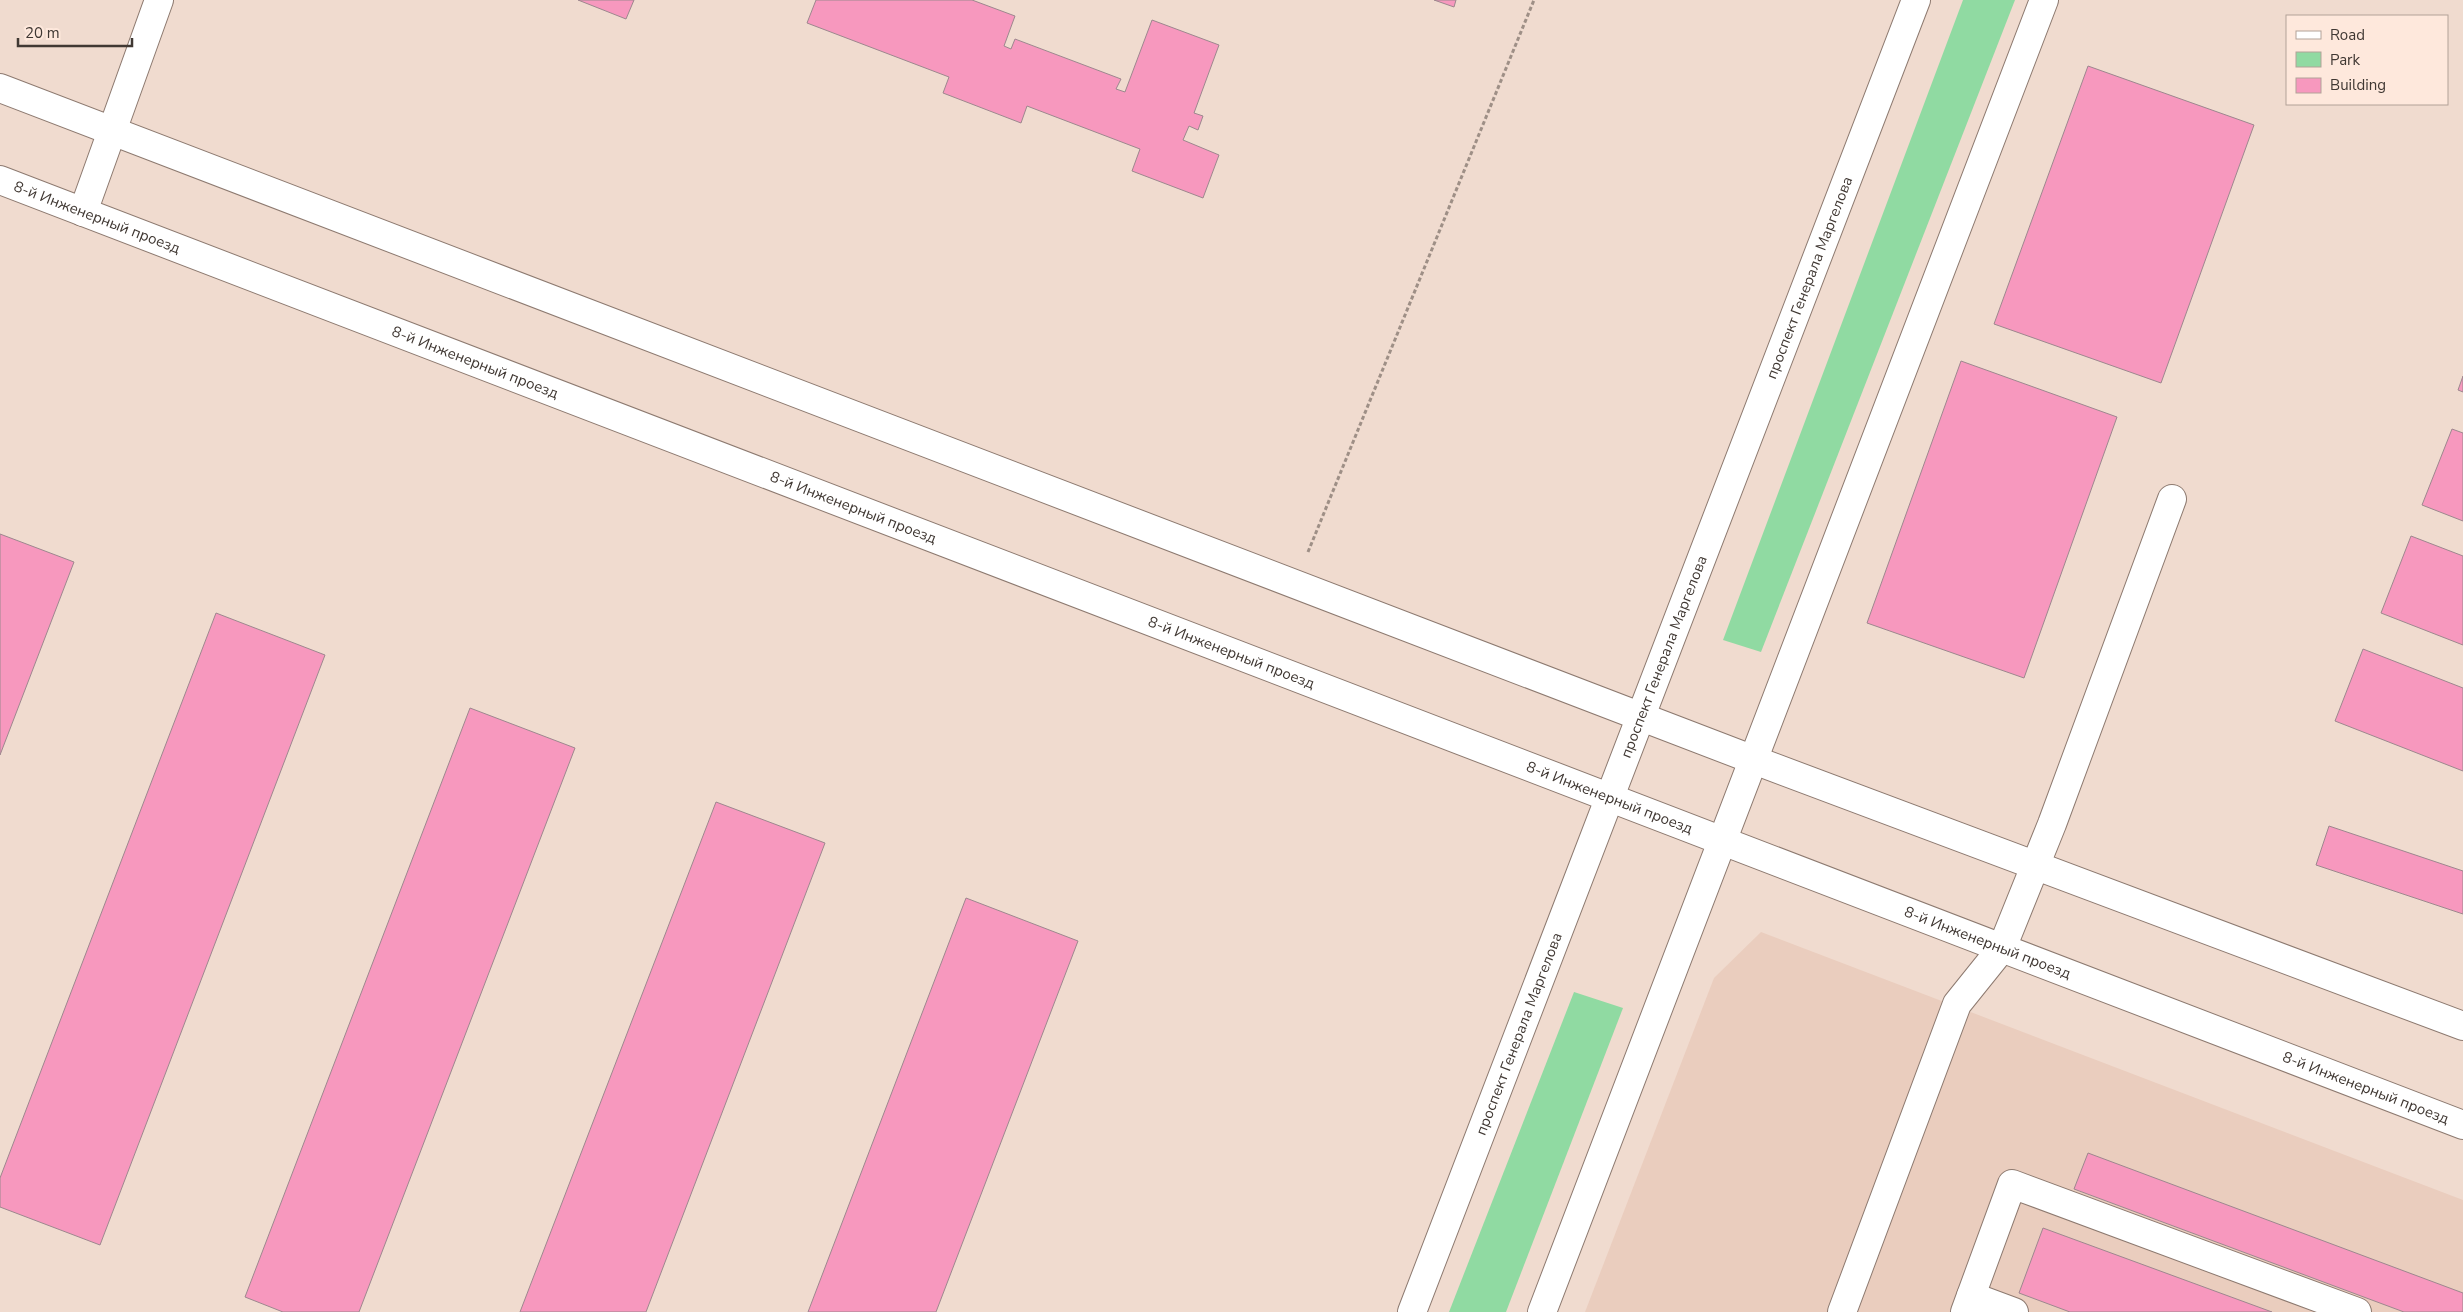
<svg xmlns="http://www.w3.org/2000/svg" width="2463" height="1312" font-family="'Nunito Sans',sans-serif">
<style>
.built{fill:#eacdbe}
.green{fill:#90daa2}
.building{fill:#f798be;stroke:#9d878e}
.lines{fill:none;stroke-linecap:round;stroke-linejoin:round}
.minor-casing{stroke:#8d7a70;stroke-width:30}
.path{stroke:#9e8f86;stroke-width:3;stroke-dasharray:4 2.5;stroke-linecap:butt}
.minor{stroke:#fff;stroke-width:28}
.labels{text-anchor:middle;stroke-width:4;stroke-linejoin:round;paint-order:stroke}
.street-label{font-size:15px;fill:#403833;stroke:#fee8dc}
</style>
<rect width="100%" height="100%" fill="#f0dbcf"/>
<polygon class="built" points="1761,932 2463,1200 2463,1312 1585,1312 1714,978"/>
<g class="green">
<polygon points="1963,0 2015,0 1761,652 1723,640"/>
<polygon points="1574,992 1623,1008 1506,1312 1449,1312"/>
</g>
<g class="building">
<polygon points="578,0 634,0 626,19"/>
<polygon points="816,0 972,0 1015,16 1004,46 1011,49 1015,39 1121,79 1116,89 1125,92 1152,20 1219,45 1194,113 1203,116 1198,130 1189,126 1183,140 1219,155 1203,198 1132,171 1140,149 1027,106 1021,123 943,93 949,77 807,23"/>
<polygon points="1434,0 1456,0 1454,7"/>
<polygon points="2088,66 2254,125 2161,383 1994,324"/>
<polygon points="1961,361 2117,417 2024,678 1867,623"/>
<polygon points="2463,376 2463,392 2458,390"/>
<polygon points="2452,429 2463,433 2463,521 2422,505"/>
<polygon points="0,534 74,562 0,755"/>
<polygon points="2411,536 2463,556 2463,645 2381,613"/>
<polygon points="216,613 325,655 100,1245 0,1207 0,1178"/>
<polygon points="2363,649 2463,688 2463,771 2335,721"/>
<polygon points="470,708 575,748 359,1312 283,1312 245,1297"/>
<polygon points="716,802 825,843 646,1312 520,1312"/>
<polygon points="2329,826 2463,871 2463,914 2316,865"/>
<polygon points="966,898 1078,941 936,1312 808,1312"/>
<polygon points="2088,1153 2463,1293 2463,1312 2404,1312 2074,1189"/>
<polygon points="2043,1228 2272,1312 2070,1312 2019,1293"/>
</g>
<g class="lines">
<defs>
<g id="minor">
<polyline points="0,88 1754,760 2463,1026"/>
<path id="s1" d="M 0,180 L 2463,1125"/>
<polyline points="83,212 159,0"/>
<polyline points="1971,1296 2014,1312"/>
<path id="s2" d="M 1412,1312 L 1916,0"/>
<polyline points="1542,1312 2044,0"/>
<polyline points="1842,1312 1957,1004 2002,948 2052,824 2172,499"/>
<polyline points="1965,1312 2012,1184 2357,1312"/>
</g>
</defs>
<use href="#minor" class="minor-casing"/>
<polyline class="path" points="1308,552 1534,0"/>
<use href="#minor" class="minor"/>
</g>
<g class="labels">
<g class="street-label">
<text dy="5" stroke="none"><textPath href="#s1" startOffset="104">8-й Инженерный проезд</textPath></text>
<text dy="5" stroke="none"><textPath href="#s2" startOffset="1108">проспект Генерала Маргелова</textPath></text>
<text dy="5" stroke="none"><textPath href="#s1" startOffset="509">8-й Инженерный проезд</textPath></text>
<text dy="5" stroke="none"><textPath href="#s1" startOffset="914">8-й Инженерный проезд</textPath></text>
<text dy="5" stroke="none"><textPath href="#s1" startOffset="1319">8-й Инженерный проезд</textPath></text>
<text dy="5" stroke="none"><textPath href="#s2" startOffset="702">проспект Генерала Маргелова</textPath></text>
<text dy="5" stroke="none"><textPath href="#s1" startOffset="1724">8-й Инженерный проезд</textPath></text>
<text dy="5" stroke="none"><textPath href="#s1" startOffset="2129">8-й Инженерный проезд</textPath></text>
<text dy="5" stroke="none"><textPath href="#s2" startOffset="298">проспект Генерала Маргелова</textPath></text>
<text dy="5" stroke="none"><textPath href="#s1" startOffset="2534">8-й Инженерный проезд</textPath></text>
</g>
</g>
<rect x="2286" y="15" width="162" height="90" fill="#fee8dc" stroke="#b2a298"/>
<rect x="2296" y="31" width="25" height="8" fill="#ffffff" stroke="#b2a298"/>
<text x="2330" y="40" font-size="15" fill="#403833">Road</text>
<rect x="2296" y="52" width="25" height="15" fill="#90daa2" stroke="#b2a298"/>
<text x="2330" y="65" font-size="15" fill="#403833">Park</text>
<rect x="2296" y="78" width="25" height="15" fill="#f798be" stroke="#b2a298"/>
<text x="2330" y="90" font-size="15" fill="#403833">Building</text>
<path d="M18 38v8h114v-8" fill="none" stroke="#403833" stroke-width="2.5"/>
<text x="25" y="38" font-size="15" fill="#403833" stroke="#fee8dc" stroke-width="4" paint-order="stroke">20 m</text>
</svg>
